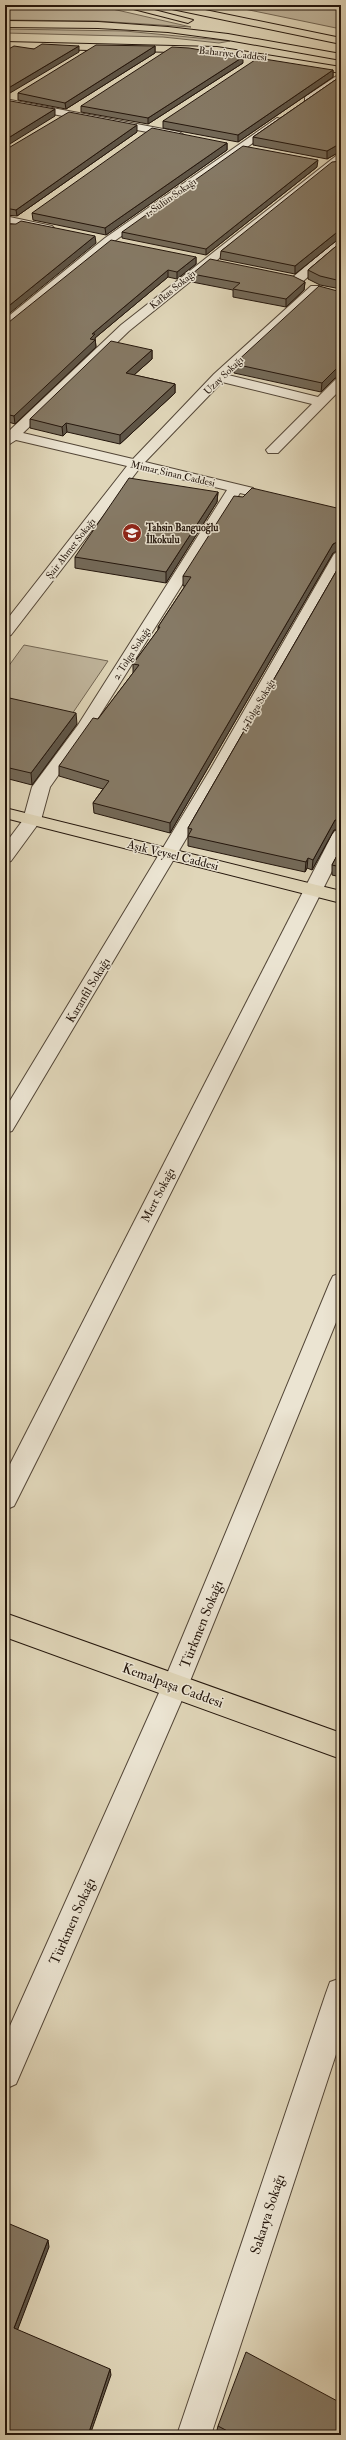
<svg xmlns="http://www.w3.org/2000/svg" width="346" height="2440" font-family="'IM FELL Double Pica',serif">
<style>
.green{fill:#c0b59c;stroke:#726654}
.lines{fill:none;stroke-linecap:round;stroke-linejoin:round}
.minor-casing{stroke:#534637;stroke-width:2}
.major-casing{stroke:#24160c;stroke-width:2}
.highway-casing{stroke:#24160c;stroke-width:2}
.minor{fill:#ebe4d2;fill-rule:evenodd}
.major{fill:#e0d6b9;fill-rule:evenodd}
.highway{fill:#e0d6b9;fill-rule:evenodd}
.wall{fill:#736958;stroke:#24160c}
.shaded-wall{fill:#5e5547;stroke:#24160c}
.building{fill:#867a66;stroke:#24160c}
.labels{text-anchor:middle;stroke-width:3;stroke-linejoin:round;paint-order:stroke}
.far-street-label{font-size:10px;fill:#24160c;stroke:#ebe4d2}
.far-poi-label{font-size:10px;font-weight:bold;fill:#24160c;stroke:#ebe4d2;text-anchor:start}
.street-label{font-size:12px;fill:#24160c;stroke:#ebe4d2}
.near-street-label{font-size:14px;fill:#24160c;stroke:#ebe4d2}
</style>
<rect width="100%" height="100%" fill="#e0d6b9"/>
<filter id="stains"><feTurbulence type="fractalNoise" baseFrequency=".005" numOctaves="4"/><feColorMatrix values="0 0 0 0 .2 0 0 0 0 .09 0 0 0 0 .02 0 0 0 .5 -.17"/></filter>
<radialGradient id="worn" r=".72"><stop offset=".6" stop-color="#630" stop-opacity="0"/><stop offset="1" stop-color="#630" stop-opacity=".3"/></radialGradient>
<g class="green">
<polygon points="5,5 95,5 191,27 97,21 5,20"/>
<polygon points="225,5 341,5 341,29"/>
<polygon points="5,29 125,31 230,41 219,43 163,37 5,33"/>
<polygon points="24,645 108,661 70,717 5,704 5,671"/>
</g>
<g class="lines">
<defs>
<g id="minor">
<polygon points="341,73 341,81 313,101 305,101 305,97"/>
<polygon points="5,99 179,132 184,135 179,138 5,105"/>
<polygon points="277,118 281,119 281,123 113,242 9,328 5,329 5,319 105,238"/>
<polygon points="341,152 341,160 129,331 23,433 133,459 214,374 311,286 319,286 321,289 228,375 318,397 336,379 341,378 341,389 278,453 268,453 266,450 312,404 222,382 145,462 253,488 255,491 248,495 240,493 93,726 50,787 41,820 11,861 5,863 5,844 23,820 32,787 78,725 227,490 139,469 11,635 5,637 5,622 127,466 16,440 5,447 5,429 10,430 121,325"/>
<polygon points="5,216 52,226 54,228 48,231 5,222"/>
<polygon points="341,238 341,248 301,283 293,283 291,280 293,277 337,240"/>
<polygon points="341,550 341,568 227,770 12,1131 5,1133 5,1109 210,770 334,554"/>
<polygon points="341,830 341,853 14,1506 5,1510 5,1474 332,835 335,831"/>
<polygon points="341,1273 341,1310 188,1686 16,2084 5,2089 5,2037 162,1686 330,1282 333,1276"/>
<polygon points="341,1978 341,2039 211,2435 177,2435 326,1993 330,1982"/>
</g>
<g id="major">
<polygon points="5,42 217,47 341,67 341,73 217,53 5,48"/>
<polygon points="5,808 341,891 341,903 5,818"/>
<polygon points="5,1613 341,1733 341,1759 5,1637"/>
</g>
<g id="highway">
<polygon points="118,5 135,5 193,20 188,23"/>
<polygon points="168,5 181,5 341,38 341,44 172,9"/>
<polygon points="5,21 98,22 168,27 228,34 341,54 341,60 228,40 168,32 98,28 5,27"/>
</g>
</defs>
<use href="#minor" class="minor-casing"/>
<use href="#major" class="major-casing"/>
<use href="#highway" class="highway-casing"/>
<use href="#minor" class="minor"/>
<use href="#major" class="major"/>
<use href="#highway" class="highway"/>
</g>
<g class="wall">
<polygon points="155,46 155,53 66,109 18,100 18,93"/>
<polygon points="243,63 148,124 81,112 81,106"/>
<polygon points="333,70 333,77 238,142 163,128 163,121"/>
<polygon points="341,76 341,151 327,159 253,145 253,137"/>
<polygon points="137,132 17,216 5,215 5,150"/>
<polygon points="227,143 227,150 106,235 33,220 32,213"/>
<polygon points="341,161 341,237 295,274 220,259 221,251"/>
<polygon points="317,167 206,255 122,238 122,232"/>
<polygon points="341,242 341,289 320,285 308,279 308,270"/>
<polygon points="196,257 196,264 177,279 168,277 95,338 96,347 15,424 5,421 5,323 9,322"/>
<polygon points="192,274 305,282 304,290 286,307 233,297 233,290 192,282"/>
<polygon points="341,292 341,379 341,377 335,378 321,392 234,373 234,364"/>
<polygon points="152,350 152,359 134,375 175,384 175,393 120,444 67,432 63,436 30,428 30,419"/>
<polygon points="341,382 341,402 337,401 338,386"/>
<polygon points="218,492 217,502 166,583 75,568 75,557"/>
<polygon points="333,553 170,833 94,813 93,803 103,789 59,776 59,766 98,719 133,673 133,664 158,630 158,627 185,586 183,586 183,576"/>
<polygon points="341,563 341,832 341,829 334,830 312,870 307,868 305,872 188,846 188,828"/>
<polygon points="5,697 77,724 32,785 5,778"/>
<polygon points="341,848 341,877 332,875 332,865"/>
<polygon points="218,2426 341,2435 226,2435 217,2430"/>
</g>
<g class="shaded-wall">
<polygon points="79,46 79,52 5,96 5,90"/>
<polygon points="155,46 155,53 66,109 65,103"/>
<polygon points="243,57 243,63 148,124 148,118"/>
<polygon points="333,70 333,77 238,142 238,135"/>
<polygon points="55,109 55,116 5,147 5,140"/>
<polygon points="137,125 137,132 17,216 16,210"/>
<polygon points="227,143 227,150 106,235 105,228"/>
<polygon points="341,143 341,151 327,159 327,151"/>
<polygon points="318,160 317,167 206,255 206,249"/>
<polygon points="7,217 7,224 5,226 5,219"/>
<polygon points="341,229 341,237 295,274 295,266"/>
<polygon points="95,236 96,243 5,317 5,309"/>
<polygon points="196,257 196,264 177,279 177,272"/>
<polygon points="168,270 168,277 95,338 96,347 15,424 14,416 90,339 92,334"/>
<polygon points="305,282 304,290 286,307 286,299"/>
<polygon points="152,350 152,359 126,382 126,373"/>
<polygon points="341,368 341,377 335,378 321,392 322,383 336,369"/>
<polygon points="175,384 175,393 120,444 120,435"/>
<polygon points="66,423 67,432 63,436 62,427"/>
<polygon points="218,492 217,502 166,583 166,572"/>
<polygon points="341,540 341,549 333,553 170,833 170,823 333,544"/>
<polygon points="341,659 341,668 337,666"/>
<polygon points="76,713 77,724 32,785 31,773"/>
<polygon points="341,819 341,829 334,830 312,870 313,860 335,820"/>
<polygon points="308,858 307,868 305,872 306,862"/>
<polygon points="48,2240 49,2247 16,2334 14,2328"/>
<polygon points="110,2369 111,2375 90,2435 88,2435"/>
</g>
<g class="building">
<polygon points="42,44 79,46 5,90 5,51 14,46 34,49"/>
<polygon points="96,45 155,46 65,103 18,93"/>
<polygon points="172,47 189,48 243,57 148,118 81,106"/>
<polygon points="258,58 333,70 238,135 163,121"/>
<polygon points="341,76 341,143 327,151 253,137"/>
<polygon points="5,100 55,109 5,140"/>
<polygon points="69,112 137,125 16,210 5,208 5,150"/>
<polygon points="152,128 227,143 105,228 32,213"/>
<polygon points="243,146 318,160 206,249 122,232"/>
<polygon points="341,161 341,229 295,266 221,251 332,162"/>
<polygon points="5,221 8,224 16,224 21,221 95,236 5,309"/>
<polygon points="111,240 196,257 177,272 168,270 92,334 95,334 90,339 95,340 14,416 5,414 5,323 9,322"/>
<polygon points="341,242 341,281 320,276 308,270"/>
<polygon points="210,259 293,276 305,282 286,299 233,289 240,283 192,274"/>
<polygon points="319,286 341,292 341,368 336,369 322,383 234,364"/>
<polygon points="111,341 152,350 126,373 175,384 120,435 66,423 62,427 30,419"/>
<polygon points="341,382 341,387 338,386"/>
<polygon points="341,387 341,393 337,392"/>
<polygon points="129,478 218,492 166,572 75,557"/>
<polygon points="252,488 341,509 341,540 333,544 170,823 93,803 109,781 59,766 93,718 98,719 139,665 133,664 160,627 158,627 191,577 183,576 234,496 243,497"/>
<polygon points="341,563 341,659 337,666 341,667 341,819 335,820 313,860 308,858 306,862 188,836 192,829 188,828"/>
<polygon points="5,697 76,713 31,773 5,767"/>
<polygon points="341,848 341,867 332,865"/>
<polygon points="5,2222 48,2240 14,2328 110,2369 88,2435 5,2435"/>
<polygon points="246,2352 341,2403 341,2435 235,2435 218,2426"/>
</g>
<defs>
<symbol id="school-disc" viewBox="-11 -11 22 22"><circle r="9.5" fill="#8f2418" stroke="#ebe4d2"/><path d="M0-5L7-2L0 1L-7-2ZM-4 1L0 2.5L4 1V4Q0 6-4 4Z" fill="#fff"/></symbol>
</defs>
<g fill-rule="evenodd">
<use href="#school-disc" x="121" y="522" width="22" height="22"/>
</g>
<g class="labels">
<g class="far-street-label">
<text transform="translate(233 53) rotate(6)" y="4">Bahariye Caddesi</text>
<text transform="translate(170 197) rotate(-35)" y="4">1. Sülün Sokağı</text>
<text transform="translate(172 289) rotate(-39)" y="4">Kafkas Sokağı</text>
<text transform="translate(223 375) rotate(-44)" y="4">Uzay Sokağı</text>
<text transform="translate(173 473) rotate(13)" y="4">Mimar Sinan Caddesi</text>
<text transform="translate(70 548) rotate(-52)" y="4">Şair Ahmet Sokağı</text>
<text transform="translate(131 653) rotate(-57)" y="4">2. Tolga Sokağı</text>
<text transform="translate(257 705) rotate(-60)" y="4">1. Tolga Sokağı</text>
</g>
<g class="far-poi-label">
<text x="146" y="531">Tahsin Banguoğlu<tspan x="146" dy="12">İlkokulu</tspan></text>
</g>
<g class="street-label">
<text transform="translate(173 855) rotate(14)" y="4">Aşık Veysel Caddesi</text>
<text transform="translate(88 990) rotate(-59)" y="4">Karanfil Sokağı</text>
<text transform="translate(158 1195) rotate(-63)" y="4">Mert Sokağı</text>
</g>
<g class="near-street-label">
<text transform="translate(201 1624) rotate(-68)" y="5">Türkmen Sokağı</text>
<text transform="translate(173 1685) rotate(20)" y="5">Kemalpaşa Caddesi</text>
<text transform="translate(72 1921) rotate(-66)" y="5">Türkmen Sokağı</text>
<text transform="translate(267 2214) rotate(-72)" y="5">Sakarya Sokağı</text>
</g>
</g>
<rect width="346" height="2440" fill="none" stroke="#e0d6b9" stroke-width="20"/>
<rect x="6" y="6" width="334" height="2428" fill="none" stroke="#24160c" stroke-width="2"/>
<rect x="10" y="10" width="326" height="2420" fill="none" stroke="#24160c"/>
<rect width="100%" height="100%" filter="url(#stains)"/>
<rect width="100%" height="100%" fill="url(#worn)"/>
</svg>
